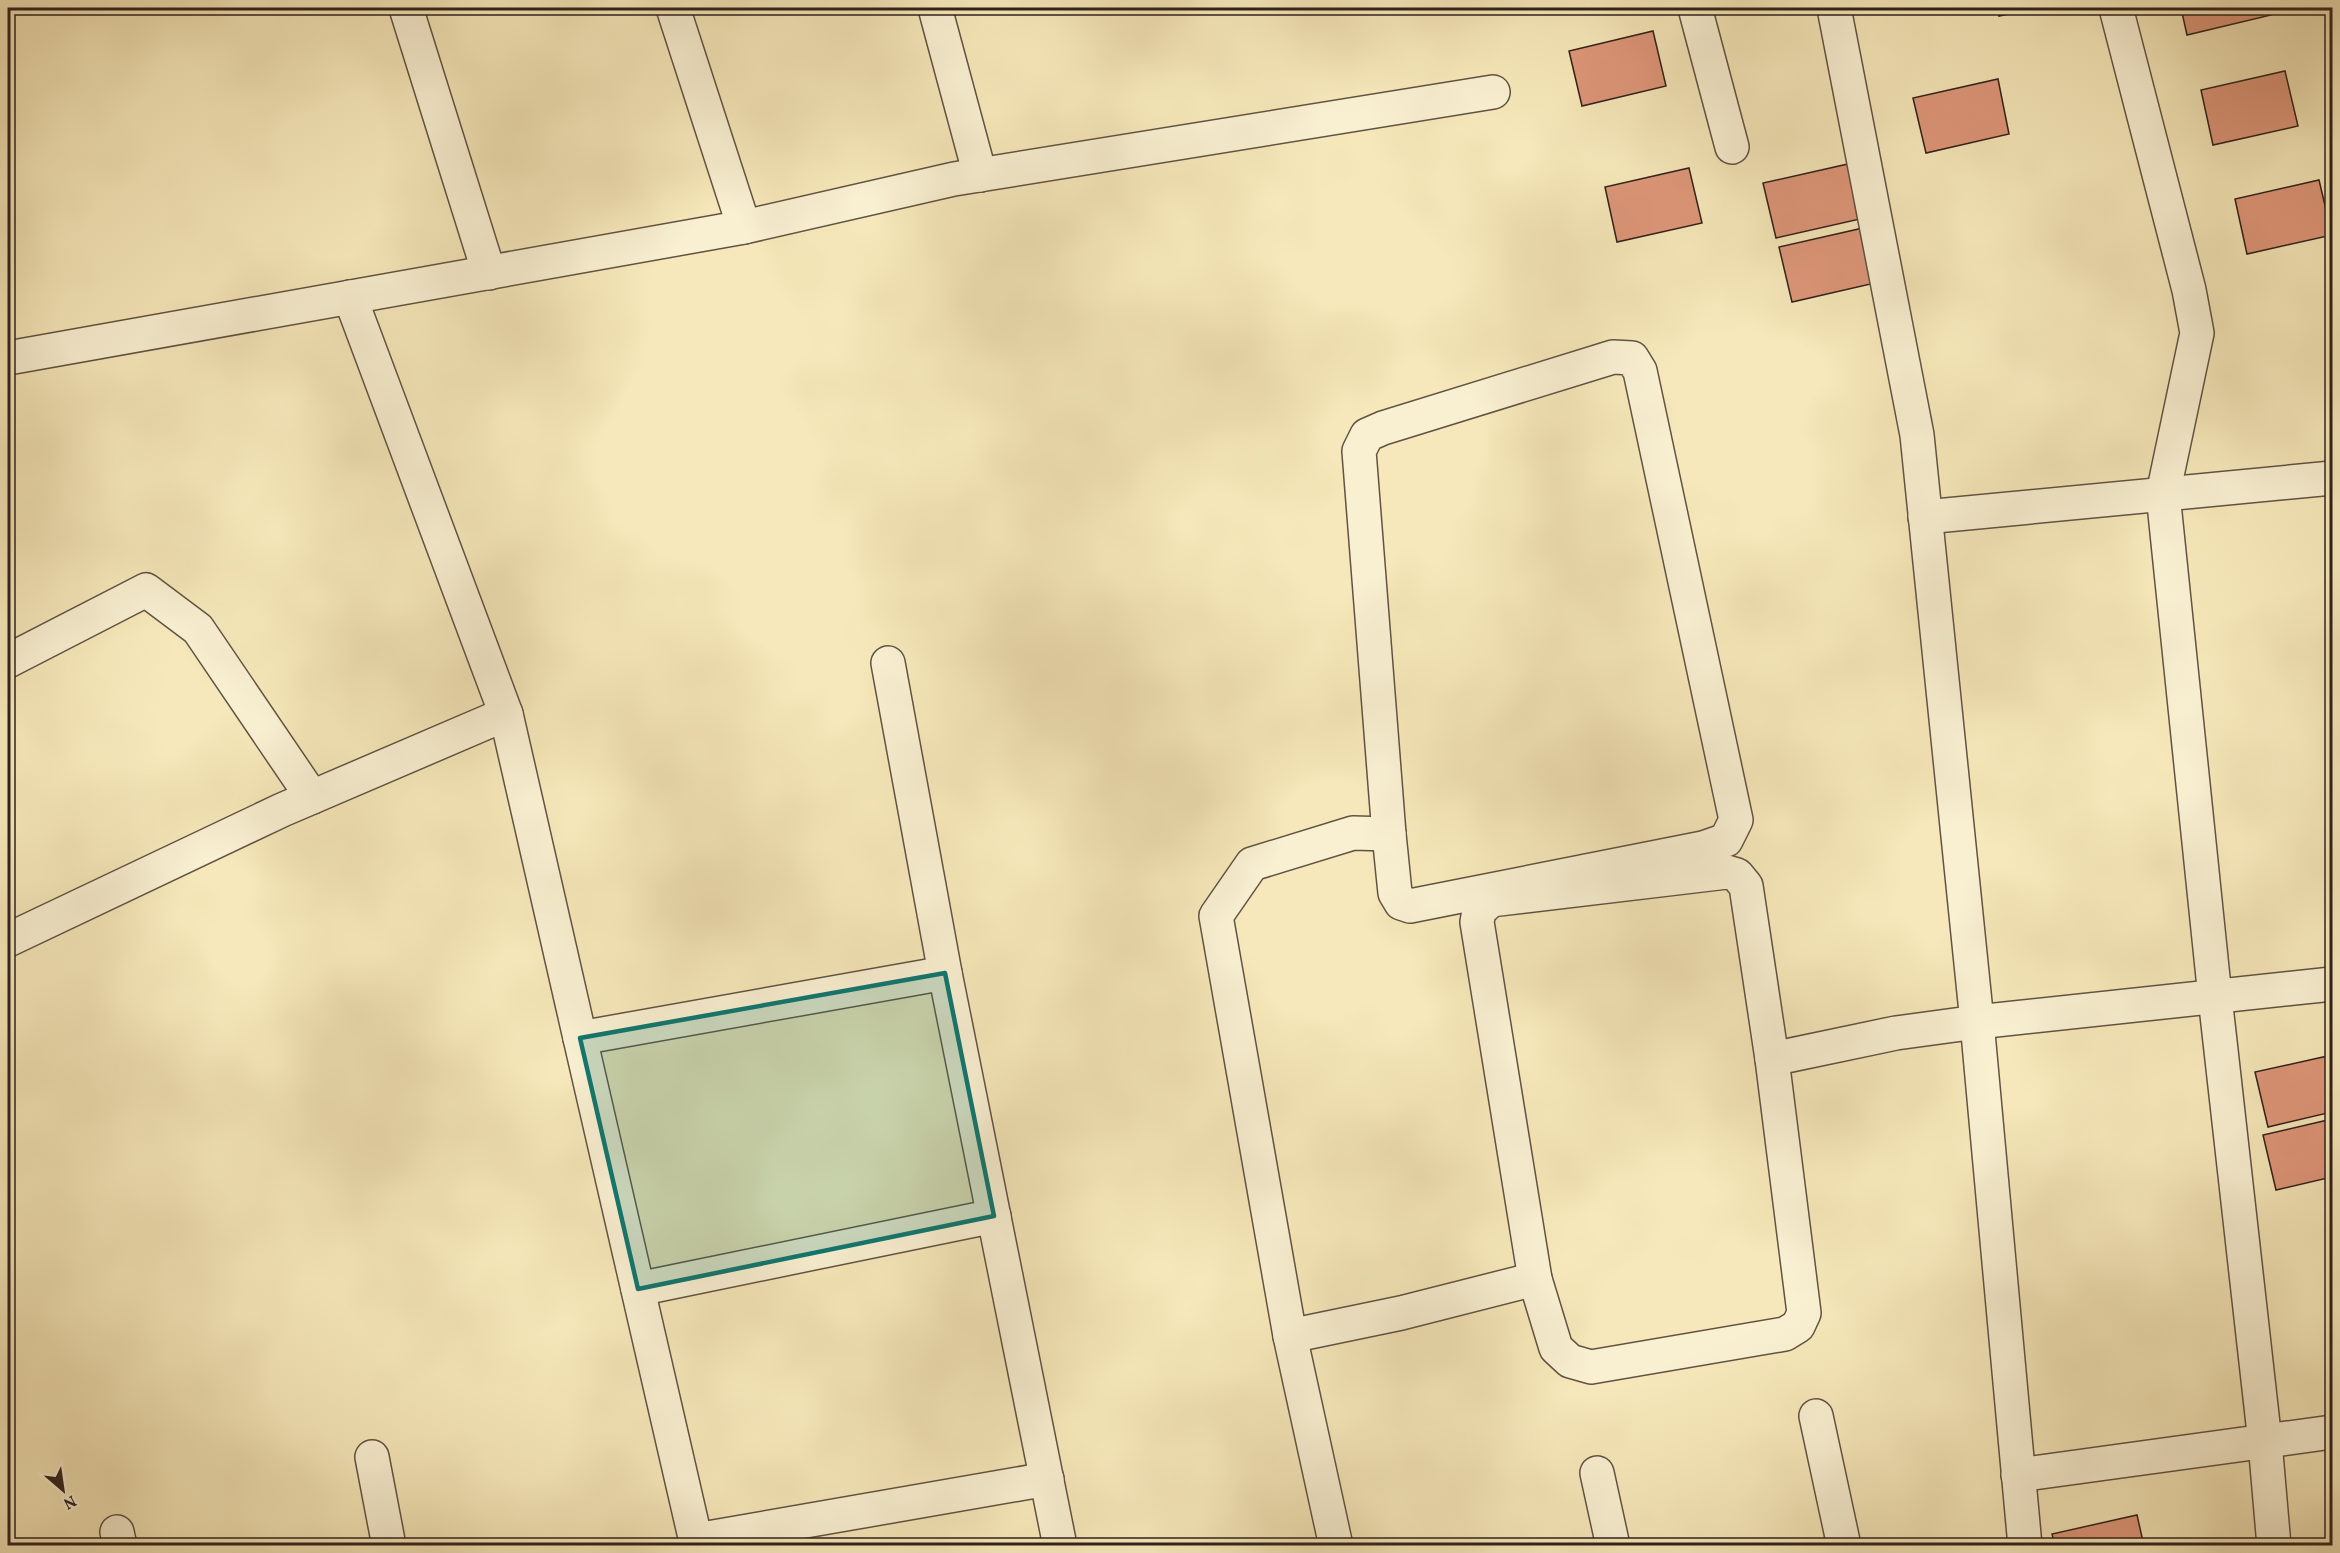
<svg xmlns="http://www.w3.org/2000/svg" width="2340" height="1553" font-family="Vollkorn,serif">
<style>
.building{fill:#de977a;stroke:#2f211b;stroke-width:1.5}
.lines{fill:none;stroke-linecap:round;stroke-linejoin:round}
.street-casing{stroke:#615343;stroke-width:36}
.street{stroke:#f9f0d2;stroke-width:33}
.marked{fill:#0f766e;fill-opacity:0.2;stroke:#0f766e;stroke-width:4.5;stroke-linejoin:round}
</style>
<rect width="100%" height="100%" fill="#f6e8ba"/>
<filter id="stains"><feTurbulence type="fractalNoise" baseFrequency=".00333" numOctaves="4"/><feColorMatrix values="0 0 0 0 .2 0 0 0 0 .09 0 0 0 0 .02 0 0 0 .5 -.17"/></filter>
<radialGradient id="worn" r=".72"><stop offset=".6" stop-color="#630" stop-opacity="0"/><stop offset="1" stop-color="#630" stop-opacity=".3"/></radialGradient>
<g class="building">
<polygon points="1997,8 2036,8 1999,16"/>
<polygon points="2181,8 2269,8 2271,15 2187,35"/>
<polygon points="1653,31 1666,86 1582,106 1569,51"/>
<polygon points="2285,71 2298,126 2213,145 2201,90"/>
<polygon points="1998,79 2009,134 1926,153 1913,98"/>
<polygon points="1848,164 1860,219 1776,238 1763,183"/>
<polygon points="1689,168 1702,223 1617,242 1605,187"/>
<polygon points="2319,180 2332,235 2247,254 2235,199"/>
<polygon points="1863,228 1875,283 1792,302 1779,247"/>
<polygon points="2332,1055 2332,1112 2268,1127 2255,1072"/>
<polygon points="2332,1119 2332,1177 2276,1190 2263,1135"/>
<polygon points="2137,1515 2144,1546 2055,1546 2052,1534"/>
</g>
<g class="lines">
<defs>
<g id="street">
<polyline points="406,8 489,273"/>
<polyline points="935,8 980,175"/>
<polyline points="1695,8 1732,147"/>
<polyline points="1834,8 1917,435 1977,1022 2025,1546"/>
<polyline points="2116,8 2189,290 2197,333 2163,494 2215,997 2265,1442 2274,1546"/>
<polyline points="744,227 954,179 1493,92"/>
<polyline points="350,297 506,714 580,1038"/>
<polygon points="1613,357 1632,358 1640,371 1736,820 1726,840 1703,848 1410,906 1401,903 1395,893 1389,834 1359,451 1367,435 1383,428"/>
<polyline points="8,358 744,227 673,8"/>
<polyline points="1925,517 2332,478"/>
<polyline points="8,661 146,590 198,629 312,797"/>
<polyline points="888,663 945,973 1060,1546"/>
<polygon points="1727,872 1737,875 1746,886 1772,1059 1804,1313 1798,1326 1785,1334 1591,1367 1570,1361 1556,1348 1535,1279 1477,922 1479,911 1491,900"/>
<polyline points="8,940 282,810 506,714"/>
<polyline points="1772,1059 1896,1033 1977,1022 2332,984"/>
<polyline points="638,1289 994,1216"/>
<polyline points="1290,1336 1401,1313 1535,1279"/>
<polyline points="1816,1416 1844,1546"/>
<polyline points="372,1457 389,1546"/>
<polyline points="1597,1473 1613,1546"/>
<polyline points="2018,1475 2332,1432"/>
<polyline points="117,1532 120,1546"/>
<polyline points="696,1540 1047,1479"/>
<polyline points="697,1546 580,1038 945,973"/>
<polyline points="1336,1546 1290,1336 1216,916 1252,864 1353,833 1389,834"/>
</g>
</defs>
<use href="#street" class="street-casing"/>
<use href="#street" class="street"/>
</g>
<path class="marked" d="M 945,973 L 994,1216 L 638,1289 L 580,1038 Z"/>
<rect width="2340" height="1553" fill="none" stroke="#f6e8ba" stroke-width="30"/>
<rect x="9" y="9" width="2322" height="1535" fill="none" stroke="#2f211b" stroke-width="3"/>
<rect x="15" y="15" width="2310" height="1523" fill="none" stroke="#2f211b" stroke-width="1.5"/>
<g transform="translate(63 1490) rotate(151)" stroke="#f9f0d2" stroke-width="4.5" paint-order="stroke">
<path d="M0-4.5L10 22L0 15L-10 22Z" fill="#2f211b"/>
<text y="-9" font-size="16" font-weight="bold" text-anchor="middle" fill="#2f211b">N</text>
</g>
<rect width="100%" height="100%" filter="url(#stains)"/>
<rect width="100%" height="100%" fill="url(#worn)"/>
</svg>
